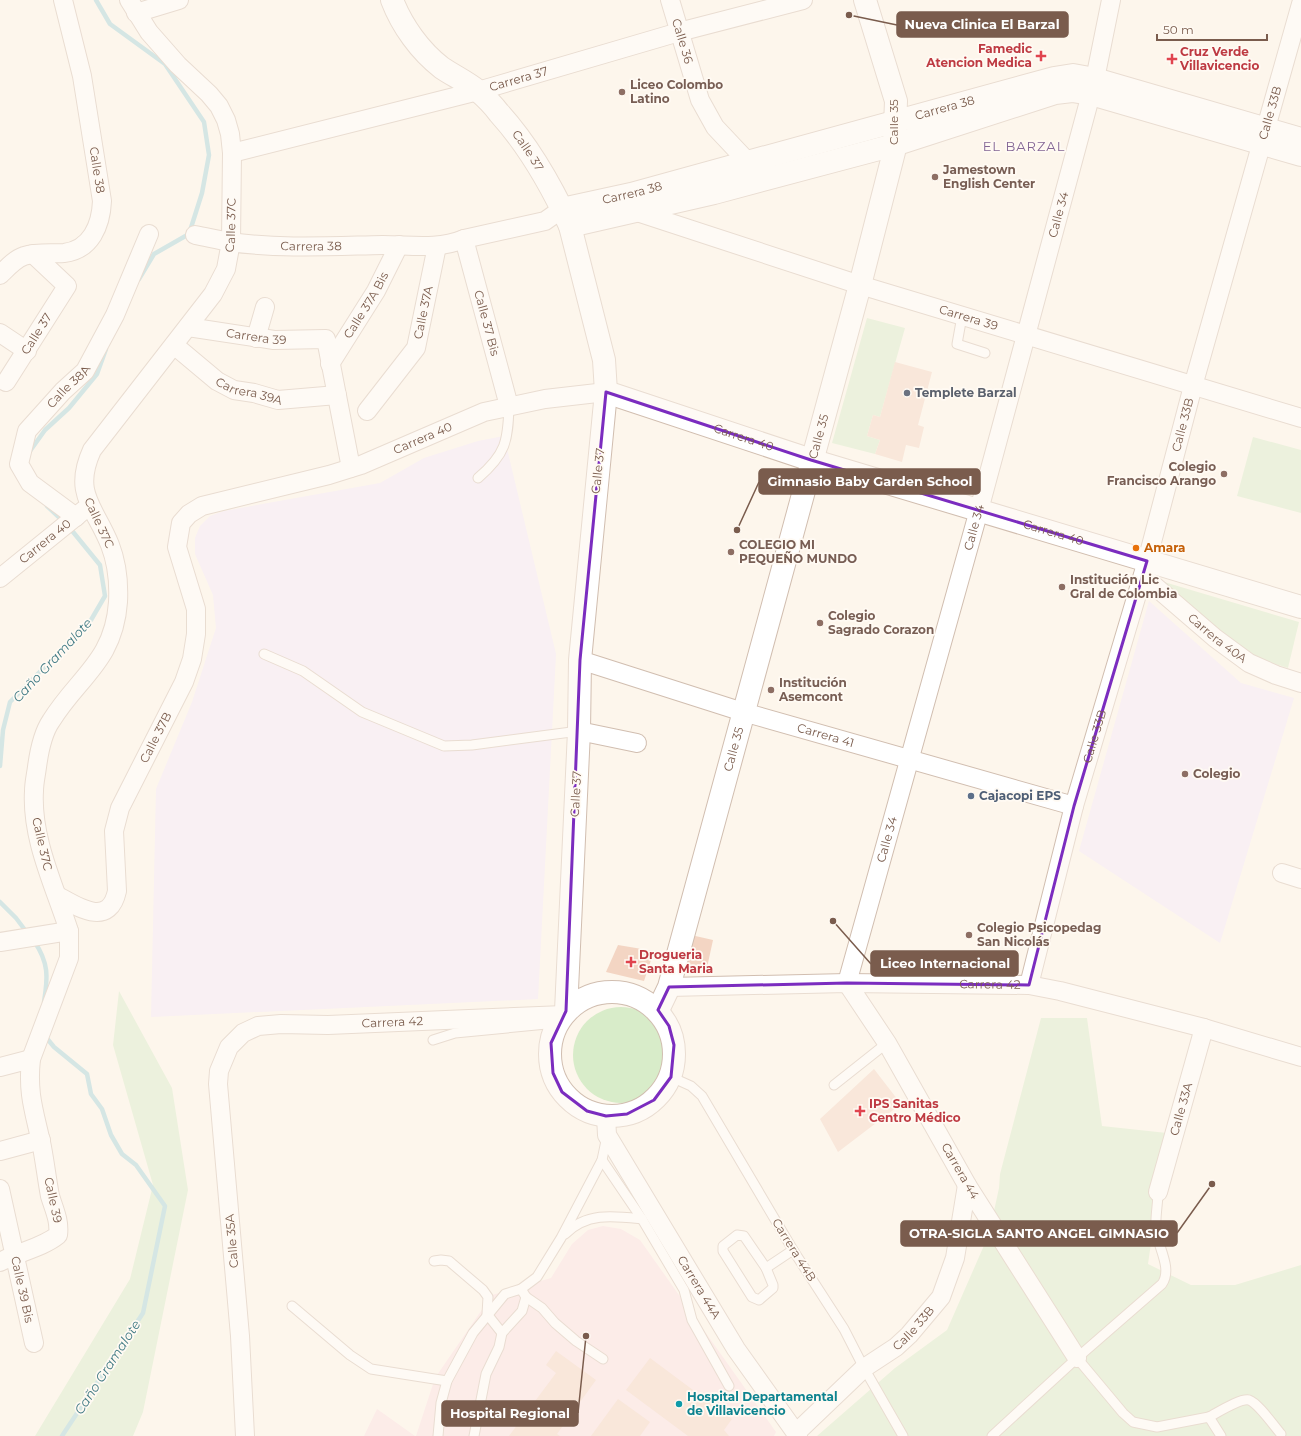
<svg xmlns="http://www.w3.org/2000/svg" width="1301" height="1436" font-family="Montserrat,sans-serif">
<style>
.education{fill:#f3e8fa}
.medical{fill:#fbdfe3}
.green{fill:#d8ecc9}
.lines{fill:none;stroke-linecap:round;stroke-linejoin:round}
.stream{stroke:#a5d3da;stroke-width:4.5}
.building{fill:#f3d5c3}
.service-casing{stroke:#d1beb0;stroke-width:11}
.minor-casing{stroke:#d1beb0;stroke-width:20}
.tertiary-casing{stroke:#d1beb0;stroke-width:24}
.service{stroke:#fff;stroke-width:9}
.minor{stroke:#fff;stroke-width:18}
.tertiary{stroke:#fff;stroke-width:22}
.marked{fill:none;stroke:#7b2cbf;stroke-width:3;stroke-linejoin:round}
.health-dot{fill:#e0444e;stroke:#fffaf3;stroke-width:1.5}
.education-dot{fill:#8d6e63;stroke:#fffaf3;stroke-width:1.5}
.worship-dot{fill:#6b7280;stroke:#fffaf3;stroke-width:1.5}
.food-dot{fill:#e8710a;stroke:#fffaf3;stroke-width:1.5}
.service-dot{fill:#5c6f8a;stroke:#fffaf3;stroke-width:1.5}
.culture-dot{fill:#0f9aa8;stroke:#fffaf3;stroke-width:1.5}
.labels{text-anchor:middle;stroke-width:3.5;stroke-linejoin:round;paint-order:stroke}
.street-label{font-size:12px;fill:#7a5c4d;stroke:#fffaf3}
.health-label{font-size:12px;font-weight:bold;fill:#be3a42;stroke:#fffaf3;text-anchor:start}
.education-label{font-size:12px;font-weight:bold;fill:#785e54;stroke:#fffaf3;text-anchor:start}
.worship-label{font-size:12px;font-weight:bold;fill:#5b616d;stroke:#fffaf3;text-anchor:start}
.food-label{font-size:12px;font-weight:bold;fill:#c56008;stroke:#fffaf3;text-anchor:start}
.service-label{font-size:12px;font-weight:bold;fill:#4e5e75;stroke:#fffaf3;text-anchor:start}
.culture-label{font-size:12px;font-weight:bold;fill:#0d838f;stroke:#fffaf3;text-anchor:start}
.neighbourhood-label{font-size:13px;letter-spacing:1px;fill:#846695;stroke:#fffaf3}
.water-label{font-size:13px;font-style:italic;fill:#437c86;stroke:#fffaf3}
.leader{fill:none;stroke:#7a5c4d;stroke-width:1.5}
.callout-dot{fill:#7a5c4d;stroke:#fffaf3;stroke-width:1.5}
.callout{fill:#7a5c4d;stroke:#7a5c4d;stroke-width:1.5}
.callout-label{font-size:13px;text-anchor:middle;font-weight:bold;fill:#fff}
</style>
<rect width="100%" height="100%" fill="#fdf6ec"/>
<g class="education">
<polygon points="504,436 556,654 538,999 151,1017 156,789 192,702 216,628 213,595 195,554 195,538 200,526 210,516 224,511 380,483 424,458 478,441"/>
<polygon points="1149,601 1241,683 1294,698 1220,943 1079,851"/>
</g>
<g class="medical">
<polygon points="603,1226 621,1229 640,1240 776,1432 774,1436 416,1436 435,1378 492,1295 551,1278 572,1244 588,1230"/>
<polygon points="377,1409 415,1436 364,1436"/>
</g>
<g class="green">
<polygon points="867,318 905,328 880,417 873,415 867,436 880,440 875,454 832,443"/>
<polygon points="1253,437 1301,450 1301,513 1237,496"/>
<polygon points="1154,579 1299,622 1288,668 1243,654"/>
<polygon points="119,991 172,1088 188,1190 143,1412 133,1436 35,1436 130,1279 153,1185 113,1045"/>
<circle cx="621" cy="1055" r="48"/>
<polygon points="1041,1018 1087,1018 1102,1126 1167,1133 1148,1264 1191,1285 1235,1285 1301,1265 1301,1436 817,1436 895,1368 947,1330 989,1234 999,1188 1000,1174"/>
</g>
<g class="lines">
<g class="stream">
<polyline points="96,0 110,24 165,64 204,122 209,155 202,193 189,234 154,254 139,279"/>
<polyline points="30,451 45,430 69,408 97,374 106,349"/>
<polyline points="47,506 64,522"/>
<polyline points="0,766 3,730 10,702 91,620 105,596 100,565 69,527"/>
<polyline points="0,902 16,918 28,934"/>
<path d="M 34,941 C 49,963 48,977 44,1002"/>
<polyline points="45,1036 54,1047 87,1074 91,1094 102,1109 111,1135 122,1154 136,1165 165,1206 143,1313 62,1436"/>
</g>
</g>
<g class="building">
<polygon points="895,362 932,372 918,425 924,427 919,448 906,445 902,462 875,454 880,440 867,436 873,415 880,417"/>
<polygon points="691,935 713,940 706,972 683,967"/>
<polygon points="618,945 654,951 644,981 606,972"/>
<polygon points="874,1069 901,1104 838,1152 820,1119"/>
<polygon points="556,1351 596,1380 557,1434 560,1436 509,1436 556,1373 546,1365"/>
<polygon points="650,1358 732,1419 724,1430 729,1436 688,1436 626,1390"/>
<polygon points="618,1399 650,1422 640,1436 591,1436"/>
</g>
<g class="lines">
<defs>
<g id="service">
<polyline points="962,316 957,344 985,353"/>
<path d="M 478,478 C 506,454 508,441 509,406"/>
<polyline points="264,654 303,671 362,712 444,746 472,745 579,731"/>
<polyline points="433,1040 455,1033 557,1023"/>
<polyline points="671,1077 691,1086 702,1096 793,1250 844,1329 864,1368 903,1436"/>
<polyline points="834,1085 887,1043"/>
<polyline points="602,1160 642,1219 684,1290 692,1320 729,1386"/>
<path d="M 565,1234 C 587,1212 614,1216 642,1219"/>
<polygon points="737,1235 744,1236 766,1268 773,1285 773,1288 759,1300 752,1297 723,1251 723,1246"/>
<polyline points="434,1261 441,1260 449,1261 483,1290 488,1297 487,1314 502,1333"/>
<polyline points="766,1268 793,1250"/>
<polyline points="526,1297 542,1308 555,1323 576,1341 603,1359"/>
<polyline points="292,1306 350,1355 371,1369 447,1381"/>
<polyline points="1077,1358 1123,1413 1133,1422 1157,1427 1209,1417 1221,1436"/>
<path d="M 1209,1417 C 1217,1413 1240,1398 1249,1400 C 1258,1403 1274,1426 1281,1434"/>
<polyline points="438,1436 441,1403 447,1381 473,1333 505,1294 521,1289 537,1277 561,1238 602,1160 607,1136"/>
<polyline points="474,1436 486,1374 499,1347 502,1333 522,1311 526,1297 521,1289"/>
<path d="M 992,1436 L 1077,1358 L 1162,1284 C 1173,1268 1157,1246 1156,1229 C 1155,1217 1158,1204 1158,1192"/>
</g>
<g id="minor">
<path id="s1" d="M 670,0 L 700,100 L 715,127 L 747,161"/>
<polyline points="136,13 179,0"/>
<path id="s2" d="M 232,153 L 478,91 L 679,32 L 803,0"/>
<path id="s3" d="M 636,208 L 637,212 L 860,285 L 1301,418"/>
<path id="s4" d="M 195,235 C 206,237 218,240 230,242 C 280,249 332,246 383,245 C 411,245 437,250 464,239 L 545,221 L 562,209"/>
<path id="s5" d="M 464,239 L 509,406"/>
<path d="M 0,275 C 7,268 15,259 24,256 C 37,252 51,254 64,253 C 91,250 101,225 102,201 L 82,76 L 63,0"/>
<path id="s6" d="M 188,327 L 274,340 L 326,339 L 351,468"/>
<polyline points="0,333 27,351"/>
<polyline points="256,338 265,307"/>
<path id="s7" d="M 174,345 L 217,381 L 234,390 L 254,393 L 278,400 L 337,395"/>
<path id="s8" d="M 330,364 L 376,291 L 399,245"/>
<path id="s9" d="M 6,382 L 67,286 L 33,254"/>
<path id="s10" d="M 367,411 L 416,348 L 437,246"/>
<path id="s11" d="M 76,517 L 30,483 L 19,464 L 27,431 L 63,391 L 85,371 L 115,315 L 149,234"/>
<path id="s12" d="M 1143,576 L 1215,638 L 1249,663 L 1276,675 L 1301,683"/>
<path id="s13" d="M 0,578 L 84,510"/>
<path id="s14" d="M 580,660 L 743,712 L 1074,806"/>
<polyline points="579,731 637,743"/>
<polyline points="1282,873 1301,879"/>
<path id="s15" d="M 58,896 C 78,907 109,928 117,891 L 114,831 L 120,808 L 184,682 L 192,659 L 196,634 L 196,609 L 177,547 L 181,523 L 189,514 L 202,506 L 329,475 L 361,465 L 484,412 L 545,399 L 606,392"/>
<polyline points="0,942 69,931"/>
<path id="s16" d="M 1029,985 L 1074,806 L 1147,561 L 1193,386 L 1301,4"/>
<path id="s17" d="M 669,987 L 847,983 L 1029,985 L 1060,991 L 1204,1028 L 1301,1057"/>
<polyline points="0,1067 31,1059"/>
<path id="s18" d="M 606,1116 L 607,1135 L 736,1349 L 798,1436"/>
<polyline points="0,1151 41,1140"/>
<path id="s19" d="M 0,1189 L 34,1343"/>
<path id="s20" d="M 1158,1192 L 1204,1028"/>
<path id="s21" d="M 0,1262 C 18,1252 42,1248 58,1235 C 60,1221 54,1209 50,1196 C 47,1180 45,1163 42,1147 C 35,1113 27,1095 31,1059 L 69,958 L 69,931 C 55,887 31,839 34,791 C 34,783 36,775 37,767 C 39,752 42,734 51,721 C 78,677 114,661 118,602 C 119,583 117,563 110,545 C 95,507 72,494 92,450 L 213,294 L 226,269 L 231,242 L 232,153 L 230,134 L 226,120 L 219,106 L 209,94 L 178,65 L 149,32 L 129,0"/>
<path id="s22" d="M 1077,1358 L 967,1185 L 887,1043 L 847,983 L 979,510 L 1095,79 L 1111,0"/>
<path id="s23" d="M 796,1433 L 864,1368 L 896,1347 L 909,1335 L 941,1297 L 955,1258 L 967,1185"/>
<path id="s24" d="M 245,1436 L 240,1336 L 218,1084 L 219,1071 L 229,1047 L 243,1033 L 258,1026 L 281,1024 L 328,1025 L 564,1015"/>
</g>
<g id="tertiary">
<path id="s25" d="M 392,0 C 402,26 420,51 442,68 C 454,76 467,82 478,91 C 485,97 493,105 499,113 C 528,145 552,187 570,226 L 604,360 L 606,392 L 580,660 L 579,731 L 566,1011"/>
<path id="s26" d="M 562,209 L 631,194 L 1054,78 L 1073,75 L 1095,79 L 1301,139"/>
<polyline points="570,226 714,193 894,145 1055,93 1072,91 1091,94 1301,155"/>
<path id="s27" d="M 606,392 L 811,460 L 1301,607"/>
<circle cx="612" cy="1054" r="62"/>
<path id="s28" d="M 658,1010 L 669,987 L 860,285 L 894,152 L 896,101 L 865,0"/>
</g>
</defs>
<use href="#service" class="service-casing"/>
<use href="#minor" class="minor-casing"/>
<use href="#tertiary" class="tertiary-casing"/>
<use href="#service" class="service"/>
<use href="#minor" class="minor"/>
<use href="#tertiary" class="tertiary"/>
</g>
<path d="M0 0H1301V1436H0ZM 606,392 L 811,460 L 1147,561 L 1074,806 L 1029,985 L 847,983 L 669,987 L 658,1010 L 669,1026 L 674,1045 L 671,1077 L 654,1100 L 627,1114 L 606,1116 L 587,1111 L 562,1092 L 553,1073 L 551,1043 L 566,1011 L 580,660 Z" fill="#fdf6ec" fill-opacity=".55" fill-rule="evenodd"/>
<path class="marked" d="M 606,392 L 811,460 L 1147,561 L 1074,806 L 1029,985 L 847,983 L 669,987 L 658,1010 L 669,1026 L 674,1045 L 671,1077 L 654,1100 L 627,1114 L 606,1116 L 587,1111 L 562,1092 L 553,1073 L 551,1043 L 566,1011 L 580,660 Z"/>
<g class="health-dot">
<path d="M1039 50h4v4h4v4h-4v4h-4v-4h-4v-4h4z"/>
<path d="M1170 53h4v4h4v4h-4v4h-4v-4h-4v-4h4z"/>
<path d="M629 956h4v4h4v4h-4v4h-4v-4h-4v-4h4z"/>
<path d="M858 1105h4v4h4v4h-4v4h-4v-4h-4v-4h4z"/>
</g>
<g class="education-dot">
<circle cx="622" cy="92" r="4"/>
<circle cx="935" cy="177" r="4"/>
<circle cx="1224" cy="474" r="4"/>
<circle cx="731" cy="552" r="4"/>
<circle cx="1062" cy="587" r="4"/>
<circle cx="820" cy="623" r="4"/>
<circle cx="771" cy="690" r="4"/>
<circle cx="1185" cy="774" r="4"/>
<circle cx="969" cy="935" r="4"/>
</g>
<circle class="worship-dot" cx="907" cy="393" r="4"/>
<circle class="food-dot" cx="1136" cy="548" r="4"/>
<circle class="service-dot" cx="971" cy="796" r="4"/>
<circle class="culture-dot" cx="679" cy="1404" r="4"/>
<g class="labels">
<g class="street-label">
<text dy="4" stroke="none"><textPath href="#s1" startOffset="43">Calle 36</textPath></text>
<text dy="4" stroke="none"><textPath href="#s2" startOffset="296">Carrera 37</textPath></text>
<text dy="4" stroke="none"><textPath href="#s26" startOffset="396">Carrera 38</textPath></text>
<text dy="4" stroke="none"><textPath href="#s16" startOffset="905">Calle 33B</textPath></text>
<text transform="translate(894 122) rotate(-90)" y="4">Calle 35</text>
<text dy="4" stroke="none"><textPath href="#s25" startOffset="206">Calle 37</textPath></text>
<text transform="translate(97 170) rotate(81)" y="4">Calle 38</text>
<text dy="4" stroke="none"><textPath href="#s26" startOffset="72">Carrera 38</textPath></text>
<text dy="4" stroke="none"><textPath href="#s22" startOffset="1237">Calle 34</textPath></text>
<text dy="4" stroke="none"><textPath href="#s21" startOffset="1165">Calle 37C</textPath></text>
<text dy="4" stroke="none"><textPath href="#s4" startOffset="117">Carrera 38</textPath></text>
<text dy="4" stroke="none"><textPath href="#s8" startOffset="69">Calle 37A Bis</textPath></text>
<text dy="4" stroke="none"><textPath href="#s10" startOffset="116">Calle 37A</textPath></text>
<text dy="4" stroke="none"><textPath href="#s3" startOffset="352">Carrera 39</textPath></text>
<text dy="4" stroke="none"><textPath href="#s5" startOffset="87">Calle 37 Bis</textPath></text>
<text dy="4" stroke="none"><textPath href="#s9" startOffset="57">Calle 37</textPath></text>
<text dy="4" stroke="none"><textPath href="#s6" startOffset="69">Carrera 39</textPath></text>
<text dy="4" stroke="none"><textPath href="#s11" startOffset="174">Calle 38A</textPath></text>
<text dy="4" stroke="none"><textPath href="#s7" startOffset="90">Carrera 39A</textPath></text>
<text dy="4" stroke="none"><textPath href="#s16" startOffset="581">Calle 33B</textPath></text>
<text dy="4" stroke="none"><textPath href="#s28" startOffset="596">Calle 35</textPath></text>
<text dy="4" stroke="none"><textPath href="#s27" startOffset="145">Carrera 40</textPath></text>
<text dy="4" stroke="none"><textPath href="#s15" startOffset="722">Carrera 40</textPath></text>
<text transform="translate(598 471) rotate(-84)" y="4">Calle 37</text>
<text transform="translate(99 523) rotate(65)" y="4">Calle 37C</text>
<text dy="4" stroke="none"><textPath href="#s22" startOffset="913">Calle 34</textPath></text>
<text dy="4" stroke="none"><textPath href="#s27" startOffset="469">Carrera 40</textPath></text>
<text dy="4" stroke="none"><textPath href="#s13" startOffset="58">Carrera 40</textPath></text>
<text dy="4" stroke="none"><textPath href="#s12" startOffset="97">Carrera 40A</textPath></text>
<text dy="4" stroke="none"><textPath href="#s14" startOffset="257">Carrera 41</textPath></text>
<text dy="4" stroke="none"><textPath href="#s15" startOffset="237">Calle 37B</textPath></text>
<text dy="4" stroke="none"><textPath href="#s16" startOffset="257">Calle 33B</textPath></text>
<text dy="4" stroke="none"><textPath href="#s28" startOffset="272">Calle 35</textPath></text>
<text transform="translate(576 794) rotate(-87)" y="4">Calle 37</text>
<text dy="4" stroke="none"><textPath href="#s22" startOffset="589">Calle 34</textPath></text>
<text transform="translate(42 844) rotate(77)" y="4">Calle 37C</text>
<text dy="4" stroke="none"><textPath href="#s17" startOffset="321">Carrera 42</textPath></text>
<text dy="4" stroke="none"><textPath href="#s24" startOffset="563">Carrera 42</textPath></text>
<text dy="4" stroke="none"><textPath href="#s20" startOffset="86">Calle 33A</textPath></text>
<text transform="translate(960 1171) rotate(60)" y="4">Carrera 44</text>
<text transform="translate(53 1200) rotate(78)" y="4">Calle 39</text>
<text transform="translate(232 1241) rotate(-95)" y="4">Calle 35A</text>
<text transform="translate(794 1250) rotate(58)" y="4">Carrera 44B</text>
<text dy="4" stroke="none"><textPath href="#s18" startOffset="197">Carrera 44A</textPath></text>
<text dy="4" stroke="none"><textPath href="#s19" startOffset="103">Calle 39 Bis</textPath></text>
<text dy="4" stroke="none"><textPath href="#s23" startOffset="158">Calle 33B</textPath></text>
</g>
<g class="health-label">
<text x="1032" y="53" text-anchor="end">Famedic<tspan x="1032" dy="14">Atencion Medica</tspan></text>
<text x="1180" y="56">Cruz Verde<tspan x="1180" dy="14">Villavicencio</tspan></text>
<text x="639" y="959">Drogueria<tspan x="639" dy="14">Santa Maria</tspan></text>
<text x="869" y="1108">IPS Sanitas<tspan x="869" dy="14">Centro Médico</tspan></text>
</g>
<g class="education-label">
<text x="630" y="89">Liceo Colombo<tspan x="630" dy="14">Latino</tspan></text>
<text x="943" y="174">Jamestown<tspan x="943" dy="14">English Center</tspan></text>
<text x="1216" y="471" text-anchor="end">Colegio<tspan x="1216" dy="14">Francisco Arango</tspan></text>
<text x="739" y="549">COLEGIO MI<tspan x="739" dy="14">PEQUEÑO MUNDO</tspan></text>
<text x="1070" y="584">Institución Lic<tspan x="1070" dy="14">Gral de Colombia</tspan></text>
<text x="828" y="620">Colegio<tspan x="828" dy="14">Sagrado Corazon</tspan></text>
<text x="779" y="687">Institución<tspan x="779" dy="14">Asemcont</tspan></text>
<text x="1193" y="778">Colegio</text>
<text x="977" y="932">Colegio Psicopedag<tspan x="977" dy="14">San Nicolás</tspan></text>
</g>
<g class="worship-label">
<text x="915" y="397">Templete Barzal</text>
</g>
<g class="food-label">
<text x="1144" y="552">Amara</text>
</g>
<g class="service-label">
<text x="979" y="800">Cajacopi EPS</text>
</g>
<g class="culture-label">
<text x="687" y="1401">Hospital Departamental<tspan x="687" dy="14">de Villavicencio</tspan></text>
</g>
<g class="neighbourhood-label">
<text x="1024" y="151">EL BARZAL</text>
</g>
<g class="water-label">
<text transform="translate(52 660) rotate(-47)" y="5">Caño Gramalote</text>
<text transform="translate(107 1367) rotate(-57)" y="5">Caño Gramalote</text>
</g>
</g>
<path class="leader" d="M849 15L897 25M737 530L759 482M833 921L871 964M1212 1184L1177 1233M586 1336L578 1413"/>
<g class="callout-dot">
<circle cx="849" cy="15" r="4"/>
<circle cx="737" cy="530" r="4"/>
<circle cx="833" cy="921" r="4"/>
<circle cx="1212" cy="1184" r="4"/>
<circle cx="586" cy="1336" r="4"/>
</g>
<g class="callout">
<rect x="897" y="12" width="171" height="25" rx="4"/>
<rect x="759" y="469" width="221" height="25" rx="4"/>
<rect x="871" y="951" width="147" height="25" rx="4"/>
<rect x="901" y="1221" width="276" height="25" rx="4"/>
<rect x="442" y="1401" width="136" height="25" rx="4"/>
</g>
<g class="callout-label">
<text x="982" y="29">Nueva Clinica El Barzal</text>
<text x="870" y="486">Gimnasio Baby Garden School</text>
<text x="945" y="968">Liceo Internacional</text>
<text x="1039" y="1238">OTRA-SIGLA SANTO ANGEL GIMNASIO</text>
<text x="510" y="1418">Hospital Regional</text>
</g>
<path d="M1157 34v6h110v-6" fill="none" stroke="#7a5c4d" stroke-width="2"/>
<text x="1163" y="34" font-size="12" fill="#7a5c4d" stroke="#fffaf3" stroke-width="3" paint-order="stroke">50 m</text>
</svg>
